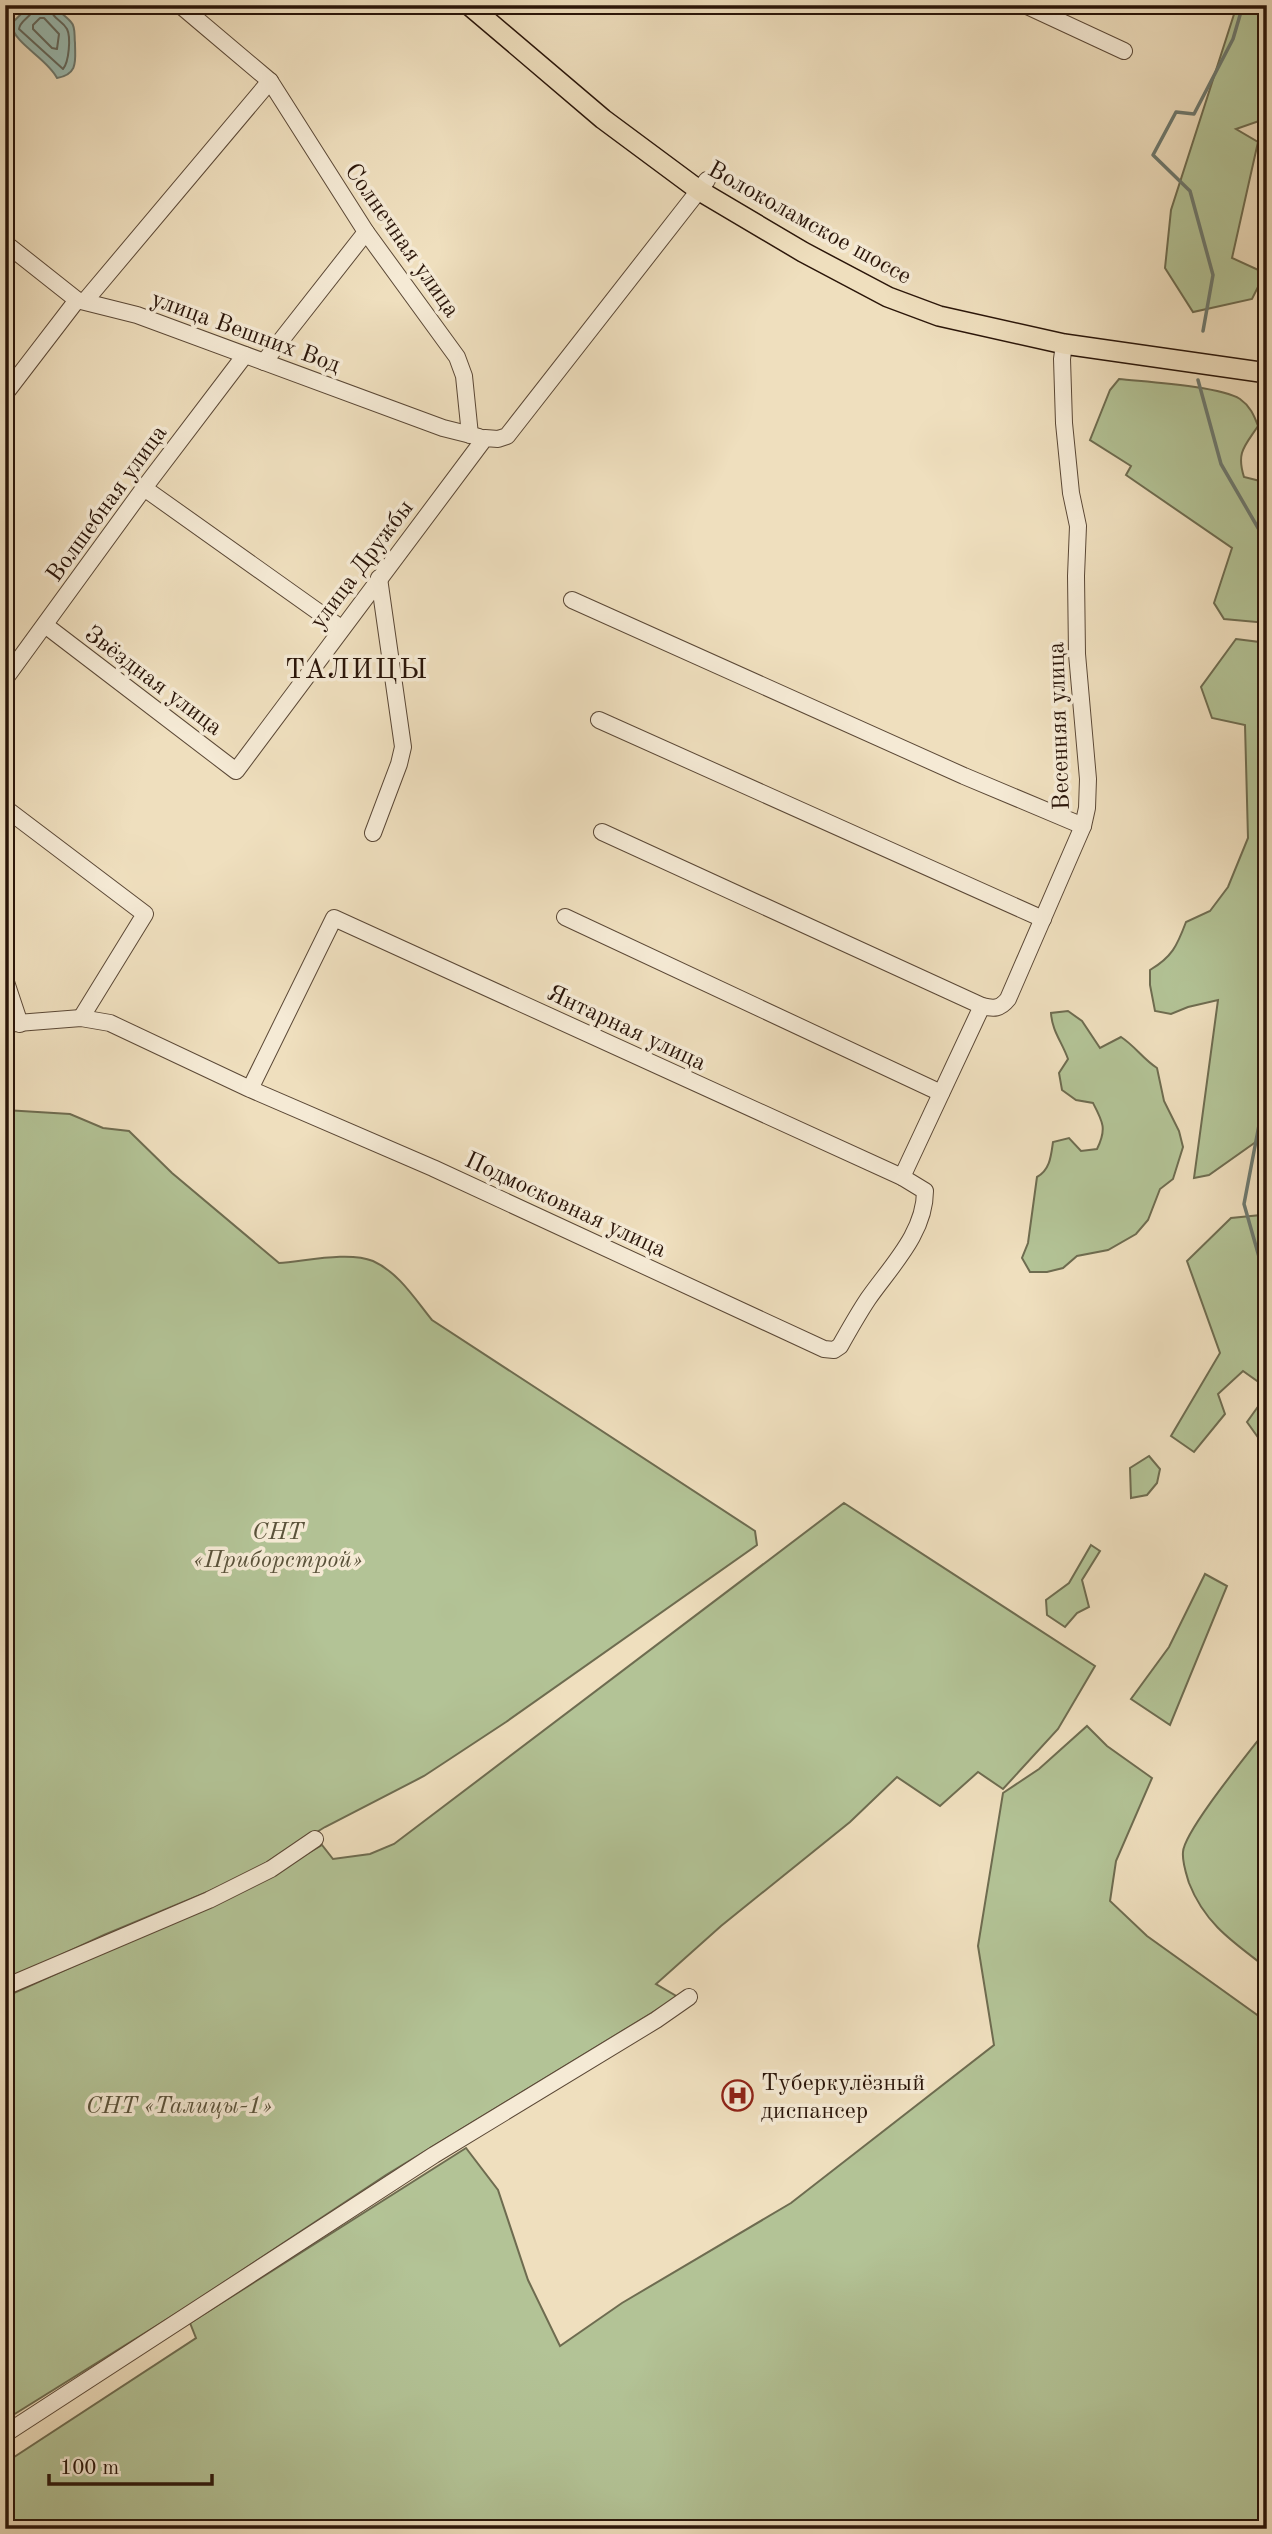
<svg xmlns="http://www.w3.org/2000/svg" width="1272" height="2534" font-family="'Old Standard TT',serif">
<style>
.green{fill:#b3c396;stroke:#6e6c50;stroke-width:2}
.water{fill:#9abcb3;stroke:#6d796f;stroke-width:2}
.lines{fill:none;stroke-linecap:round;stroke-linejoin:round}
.shore{stroke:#62685e;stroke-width:2}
.stream{stroke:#6d796f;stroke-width:3.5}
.minor-casing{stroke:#5b4836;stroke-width:18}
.major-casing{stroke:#2a1509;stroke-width:22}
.minor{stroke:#f5ead5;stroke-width:16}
.major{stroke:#efdfbe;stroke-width:19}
.labels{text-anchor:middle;stroke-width:7;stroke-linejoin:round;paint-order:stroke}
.street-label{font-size:24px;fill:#2a1509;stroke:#f5ead5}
.park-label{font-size:24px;font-style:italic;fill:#5a523a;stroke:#f5ead5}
.poi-label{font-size:24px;fill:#2a1509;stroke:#f5ead5;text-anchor:start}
.quarter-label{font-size:28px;letter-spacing:2px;fill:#2a1509;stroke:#f5ead5}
</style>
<rect width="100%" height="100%" fill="#efdfbe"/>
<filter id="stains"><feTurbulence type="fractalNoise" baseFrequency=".00286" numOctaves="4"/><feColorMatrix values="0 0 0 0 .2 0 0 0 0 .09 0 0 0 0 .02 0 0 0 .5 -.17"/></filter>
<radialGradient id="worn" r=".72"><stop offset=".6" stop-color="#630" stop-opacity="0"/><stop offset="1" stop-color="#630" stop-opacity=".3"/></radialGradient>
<g class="green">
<polygon points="1237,5 1267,5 1267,93 1262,120 1236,129 1258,142 1232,258 1265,273 1252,299 1193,312 1165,268 1171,210"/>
<path d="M 1119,379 C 1146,382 1219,386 1240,399 C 1250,406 1254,415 1258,426 C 1245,446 1236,452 1244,477 L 1260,481 L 1267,487 L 1267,623 L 1224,619 L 1214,603 L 1232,548 L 1126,475 L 1131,466 L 1090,440 L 1110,390 Z"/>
<path d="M 1236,639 L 1267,643 L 1267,1134 L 1209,1175 L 1194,1178 L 1218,1000 L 1188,1007 L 1171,1014 L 1155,1011 L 1150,985 L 1150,970 C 1172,957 1177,946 1186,922 L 1210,911 L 1228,887 L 1248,838 L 1245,725 L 1212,718 L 1201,687 Z"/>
<path d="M 1068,1011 L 1082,1021 L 1100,1048 L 1121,1037 C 1135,1046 1143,1059 1157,1068 L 1164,1101 L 1179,1131 L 1183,1147 L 1173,1179 L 1160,1189 L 1148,1220 L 1136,1234 L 1108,1250 L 1077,1256 L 1063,1268 L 1047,1272 L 1030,1272 L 1022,1258 L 1028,1243 L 1037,1177 C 1050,1170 1051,1156 1053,1142 L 1069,1138 L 1081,1151 L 1097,1149 C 1107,1129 1103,1122 1093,1103 L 1076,1100 L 1062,1090 L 1059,1073 L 1068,1059 C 1062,1042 1052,1031 1051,1013 Z"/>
<path d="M 5,1110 L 70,1114 L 103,1128 L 129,1131 L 172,1173 L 279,1263 C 306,1261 349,1251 373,1261 C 398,1272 415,1299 432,1320 L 755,1531 L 757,1545 L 506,1722 L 424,1776 L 325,1827 L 241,1878 L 104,1935 L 5,1981 Z"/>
<polygon points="1267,1207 1267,1388 1243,1371 1218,1394 1225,1414 1194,1452 1171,1436 1220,1353 1187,1261 1231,1218 1261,1215"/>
<polygon points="1267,1394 1267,1450 1247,1422"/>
<polygon points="1149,1456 1160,1469 1157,1483 1147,1495 1131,1498 1130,1468"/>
<polygon points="844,1503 1095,1666 1058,1729 1003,1789 978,1772 940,1806 897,1777 850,1822 721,1926 656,1984 678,1997 386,2175 193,2303 5,2420 5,1997 259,1882 322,1845 333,1859 370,1854 394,1844"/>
<polygon points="1091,1545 1100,1551 1082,1580 1089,1607 1077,1613 1065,1627 1047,1615 1046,1600 1069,1583"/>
<polygon points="1205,1574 1227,1586 1170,1725 1131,1699 1169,1647"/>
<polygon points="1087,1726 1107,1746 1152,1778 1116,1861 1110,1901 1147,1936 1267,2022 1267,2529 5,2529 5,2463 196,2338 190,2323 466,2148 498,2190 528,2280 560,2346 622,2303 791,2203 994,2045 978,1946 1003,1793 1039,1769"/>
<path d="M 1267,1729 L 1267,1968 C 1233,1942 1205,1924 1189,1883 C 1186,1873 1182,1862 1183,1852 C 1184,1831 1251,1750 1267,1729 Z"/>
</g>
<path class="water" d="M 30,5 L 56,5 C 60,14 65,15 71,22 C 76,27 74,36 75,43 C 75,60 79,74 57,78 C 47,58 14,44 11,24 Z"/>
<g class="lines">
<g class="shore">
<path d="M 34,5 C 34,17 20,19 19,29 L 63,69 C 69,62 71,37 67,29 C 61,19 52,20 50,5"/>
<polygon points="40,18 44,18 59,34 57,49 52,48 33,29 33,25"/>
</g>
<g class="stream">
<polyline points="1203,331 1213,275 1190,191 1153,155 1176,112 1194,114 1233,39 1243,5"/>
<polyline points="1198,380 1221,464 1265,540 1267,551"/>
<polyline points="1267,1083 1244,1204 1267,1285"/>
</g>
<defs>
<g id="minor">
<polyline points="180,5 270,81 366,232 457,357 464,376 470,435"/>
<polyline points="1025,5 1124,51"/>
<polyline points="5,243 77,300 137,315 443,428 479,437"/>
<polyline points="85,301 270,81"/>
<polyline points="264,362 366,232"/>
<polyline points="5,394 77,300"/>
<polyline points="144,488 341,628"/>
<polyline points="572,600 964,776 1083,826"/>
<polyline points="45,625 236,771 485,438 498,439 507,436 707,180"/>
<polyline points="5,679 144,488 245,355"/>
<polyline points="599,720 1043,919"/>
<polyline points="5,808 145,914 81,1018"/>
<path d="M 602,832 L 982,1006 C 994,1009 1000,1009 1008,999 L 1083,826 L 1087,808 L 1088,779 L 1077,654 L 1076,576 L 1078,526 L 1071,493 L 1064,423 L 1062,359 L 1064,344"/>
<polyline points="373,833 399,764 403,747 379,578"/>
<polyline points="565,917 941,1093"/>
<polyline points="5,979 20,1024"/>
<path d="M 5,1024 L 81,1018 L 110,1023 L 250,1089 L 433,1168 L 824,1349 L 834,1350 L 840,1346 C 849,1330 858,1314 868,1299 C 891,1266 925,1233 925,1191 L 902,1177 L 334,918 L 250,1089"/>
<polyline points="902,1177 982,1006"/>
<polyline points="5,1987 209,1900 271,1869 315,1839"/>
<polyline points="5,2434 434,2155 656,2020 689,1997"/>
</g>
<polyline id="major" points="469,5 603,119 700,191 803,252 888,297 939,316 1064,344 1267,373"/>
</defs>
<use href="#minor" class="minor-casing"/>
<use href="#major" class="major-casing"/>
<use href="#minor" class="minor"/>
<use href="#major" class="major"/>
</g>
<defs>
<symbol id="hospital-ring" viewBox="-11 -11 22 22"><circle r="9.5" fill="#f5ead5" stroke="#8f2418" stroke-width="1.5"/><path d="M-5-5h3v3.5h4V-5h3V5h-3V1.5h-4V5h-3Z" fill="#8f2418"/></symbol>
</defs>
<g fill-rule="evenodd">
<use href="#hospital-ring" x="720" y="2078" width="35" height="35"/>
</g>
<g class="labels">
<g class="street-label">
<text transform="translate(810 222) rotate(29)" y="8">Волоколамское шоссе</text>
<text transform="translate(403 240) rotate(55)" y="8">Солнечная улица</text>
<text transform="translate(246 331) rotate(20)" y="8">улица Вешних Вод</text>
<text transform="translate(106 503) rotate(-54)" y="8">Волшебная улица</text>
<text transform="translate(361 564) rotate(-53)" y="8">улица Дружбы</text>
<text transform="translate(154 680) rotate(37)" y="8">Звёздная улица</text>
<text transform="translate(1058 726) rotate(-92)" y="8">Весенняя улица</text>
<text transform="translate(627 1027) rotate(25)" y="8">Янтарная улица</text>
<text transform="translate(566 1204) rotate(25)" y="8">Подмосковная улица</text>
</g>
<g class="park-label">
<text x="278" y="1539">СНТ<tspan x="278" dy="28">«Приборстрой»</tspan></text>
<text x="179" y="2113">СНТ «Талицы-1»</text>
</g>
<g class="poi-label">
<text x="761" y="2090">Туберкулёзный<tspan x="761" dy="28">диспансер</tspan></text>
</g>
<g class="quarter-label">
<text x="357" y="678">ТАЛИЦЫ</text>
</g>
</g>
<rect width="1272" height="2534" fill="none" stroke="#efdfbe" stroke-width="28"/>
<rect x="7" y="7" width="1258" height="2520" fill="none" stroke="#2a1509" stroke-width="3.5"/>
<rect x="14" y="14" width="1244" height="2506" fill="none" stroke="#2a1509" stroke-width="2"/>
<path d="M49 2474v10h163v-10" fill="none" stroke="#2a1509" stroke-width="3.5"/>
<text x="60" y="2474" font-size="21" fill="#2a1509" stroke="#f5ead5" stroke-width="5" paint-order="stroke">100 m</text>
<rect width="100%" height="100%" filter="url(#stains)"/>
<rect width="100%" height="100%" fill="url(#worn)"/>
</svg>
